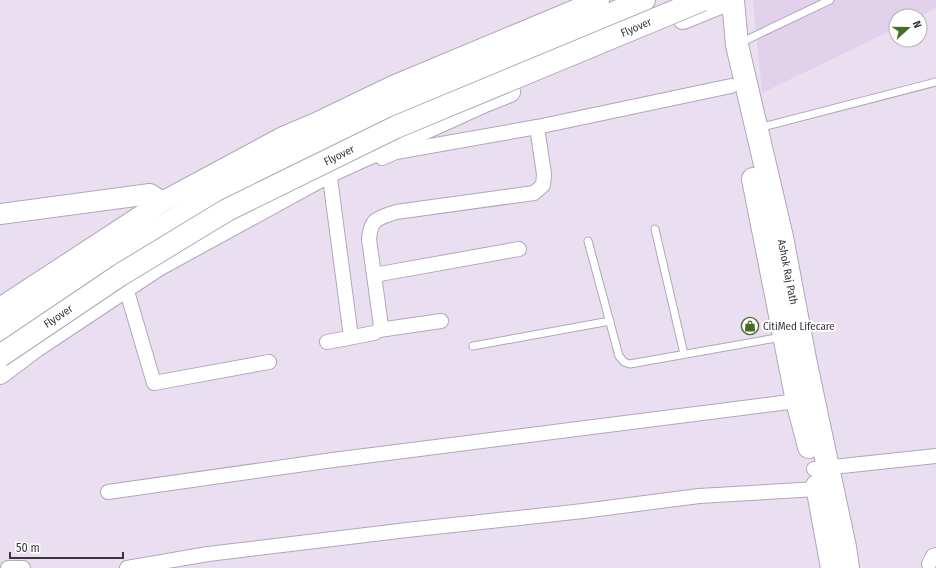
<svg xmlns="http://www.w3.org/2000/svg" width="936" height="568" font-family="'Fira Sans Condensed',sans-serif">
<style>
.built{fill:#e1d1eb}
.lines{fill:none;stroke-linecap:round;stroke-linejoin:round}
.lane-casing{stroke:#b2a6b9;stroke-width:9}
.street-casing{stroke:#b2a6b9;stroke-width:16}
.secondary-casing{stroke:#b2a6b9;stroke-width:22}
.primary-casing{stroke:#b2a6b9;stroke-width:24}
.lane{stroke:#fff;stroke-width:7}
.street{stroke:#fff;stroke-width:14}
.secondary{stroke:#fff;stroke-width:20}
.primary{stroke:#fff;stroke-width:22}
.primary-bridge-casing{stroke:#b2a6b9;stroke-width:24;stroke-linecap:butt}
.primary-bridge{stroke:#fff;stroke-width:22}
.labels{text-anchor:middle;stroke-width:4;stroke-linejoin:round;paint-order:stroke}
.street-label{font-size:11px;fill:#3b363e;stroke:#fff}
.poi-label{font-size:11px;fill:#3b363e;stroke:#fff;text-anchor:start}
</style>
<rect width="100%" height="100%" fill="#eadef1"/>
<polygon class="built" points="753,0 936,0 936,8 920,16 896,16 896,28 762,93"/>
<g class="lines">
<defs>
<g id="lane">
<polyline points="740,43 830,0"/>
<polyline points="759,128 936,82"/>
<polyline points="655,229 684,354"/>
<polyline points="588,241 619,356 624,362 630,364 782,337"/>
<polyline points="473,346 610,321"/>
</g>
<g id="street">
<polyline points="382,158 396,152 537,127 731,86"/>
<polyline points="330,178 351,337"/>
<polyline points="374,275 519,249"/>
<polyline points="126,288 154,383 269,362"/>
<polyline points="379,330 441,321"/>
<path d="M 327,342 L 374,333 L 379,330 L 381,326 L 369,239 C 371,218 377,219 396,212 L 534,193 L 543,185 L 544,174 L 537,127"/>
<polyline points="814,469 936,456"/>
<polyline points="108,492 333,460 797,401"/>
<polyline points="929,564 933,556 936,555"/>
<polyline points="8,568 23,568"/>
<polyline points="127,568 208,554 407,530 583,511 699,496 817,489"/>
</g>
<g id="secondary">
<polyline points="683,19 730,0"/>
<polyline points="0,214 150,194 162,202"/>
<polyline points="0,308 162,202 283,137 314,124 393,86 599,0"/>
<polyline points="0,374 36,347 158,266 328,173 485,102 510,92"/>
</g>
<g id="primary">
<polyline points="733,0 737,45 782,237 806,364 845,547 848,568"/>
<polyline points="753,179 797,401 809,447"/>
<polyline points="0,330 116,254 222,191 312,145 383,112 644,0"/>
<polyline points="817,486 832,568"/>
</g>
</defs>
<use href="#lane" class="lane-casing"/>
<use href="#street" class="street-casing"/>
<use href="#secondary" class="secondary-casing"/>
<use href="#primary" class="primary-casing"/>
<use href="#lane" class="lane"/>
<use href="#street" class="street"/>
<use href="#secondary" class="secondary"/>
<use href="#primary" class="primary"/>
<defs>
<polyline id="primary-bridge" points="0,356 120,275 227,210 396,127 702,0"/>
</defs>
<use href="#primary-bridge" class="primary-bridge-casing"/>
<use href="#primary-bridge" class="primary-bridge"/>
</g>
<defs>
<symbol id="shop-ring" viewBox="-11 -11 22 22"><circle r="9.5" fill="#fff" stroke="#466c27" stroke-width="1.5"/><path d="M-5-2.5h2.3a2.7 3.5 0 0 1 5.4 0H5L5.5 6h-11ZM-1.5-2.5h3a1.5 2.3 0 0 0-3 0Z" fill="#466c27"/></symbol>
</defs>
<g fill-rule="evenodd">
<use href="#shop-ring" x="740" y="316" width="20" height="20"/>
</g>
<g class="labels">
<g class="street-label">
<text transform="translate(636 27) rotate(-23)" y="4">Flyover</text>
<text transform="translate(339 155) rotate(-26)" y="4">Flyover</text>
<text transform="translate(788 272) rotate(79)" y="4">Ashok Raj Path</text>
<text transform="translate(58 316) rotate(-34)" y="4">Flyover</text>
</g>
<g class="poi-label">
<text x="763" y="330">CitiMed Lifecare</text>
</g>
</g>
<g transform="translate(908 28) rotate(69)"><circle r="19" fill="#ffffff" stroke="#b1afb2"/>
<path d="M0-3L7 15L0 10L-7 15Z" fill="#466c27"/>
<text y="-6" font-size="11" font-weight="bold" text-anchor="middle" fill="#3b363e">N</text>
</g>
<path d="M10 552v6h113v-6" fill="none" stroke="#3b363e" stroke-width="2"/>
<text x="16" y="552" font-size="12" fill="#3b363e" stroke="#ffffff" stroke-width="3" paint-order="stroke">50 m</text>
</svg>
